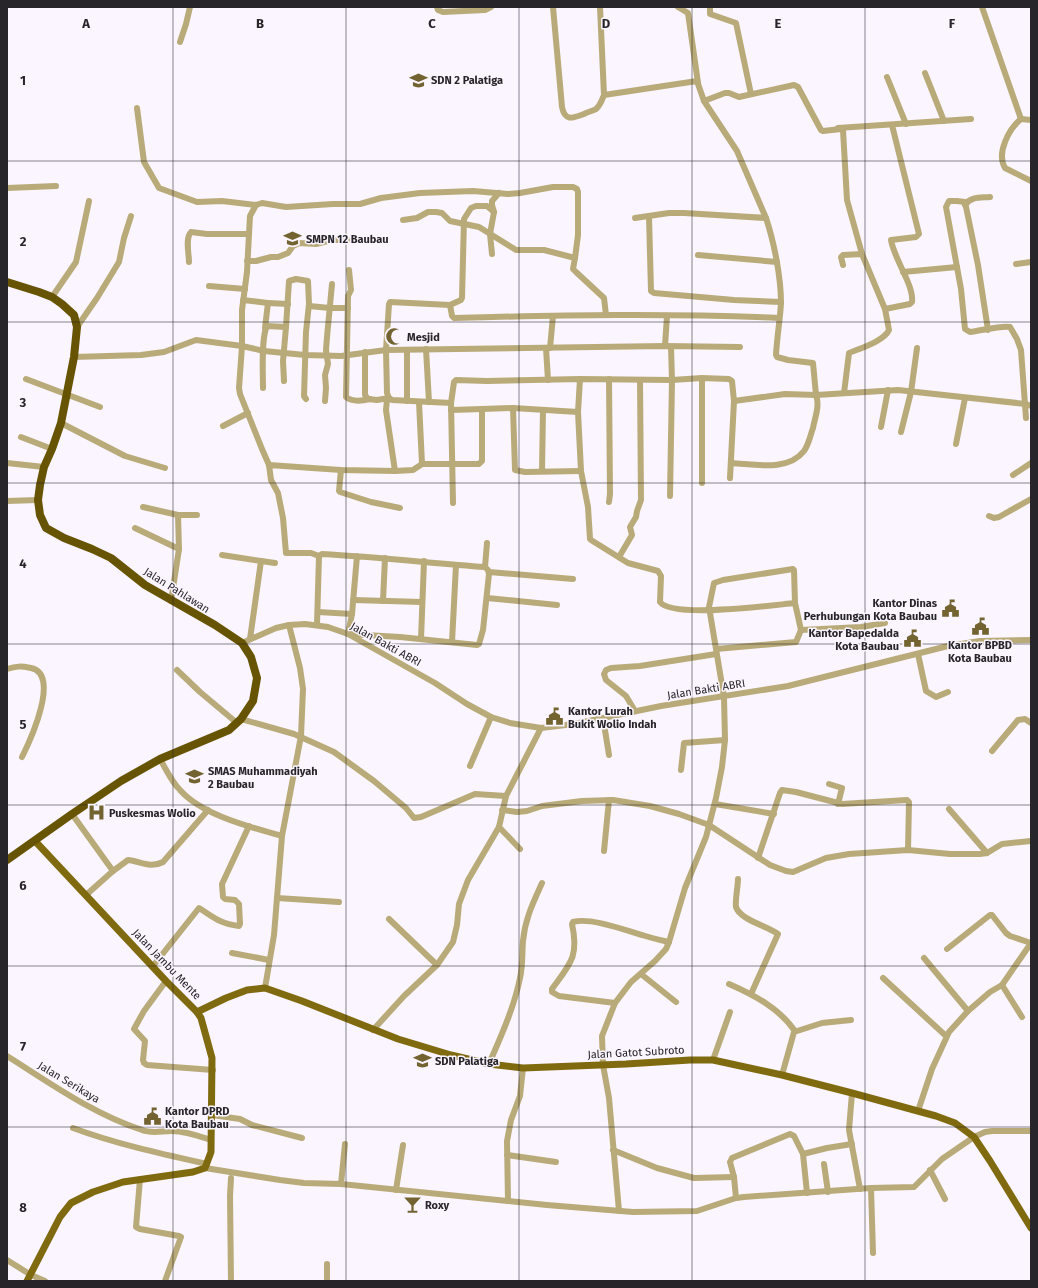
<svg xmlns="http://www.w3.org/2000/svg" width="1038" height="1288" font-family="'Fira Sans',sans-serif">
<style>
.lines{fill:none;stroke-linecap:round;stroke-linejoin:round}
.minor{stroke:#b9aa79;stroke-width:6}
.major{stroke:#806a0f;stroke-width:7}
.highway{stroke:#675402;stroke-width:8}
.grid{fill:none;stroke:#28252a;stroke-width:1;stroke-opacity:0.55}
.labels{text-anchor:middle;stroke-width:3;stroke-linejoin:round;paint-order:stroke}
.poi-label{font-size:11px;font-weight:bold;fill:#28252a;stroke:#faf5fe;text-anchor:start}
.street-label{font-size:11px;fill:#28252a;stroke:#faf5fe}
.grid-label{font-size:13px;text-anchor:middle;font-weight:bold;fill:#28252a;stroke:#faf5fe;stroke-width:3;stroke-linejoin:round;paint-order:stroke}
</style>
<rect width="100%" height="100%" fill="#faf5fe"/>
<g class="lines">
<g class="minor">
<polyline points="437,7 438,10 443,12 485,10 491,7"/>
<path d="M 553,7 L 562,107 C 565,122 573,118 584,114 C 587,112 593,111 596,109 C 600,106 602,100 604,95 L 697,81 L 704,101 L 737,151 L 766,218"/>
<polyline points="600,7 604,95"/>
<polyline points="678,7 688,13 698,83"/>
<polyline points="710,7 710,14 736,23 751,94"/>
<polyline points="982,7 1021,119"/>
<polyline points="180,42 186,24 190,7"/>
<polyline points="925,73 944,121"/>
<polyline points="887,77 906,124"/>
<polyline points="704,101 725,93 729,93 739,97 794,85 798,87 821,130 823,131 841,129 843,130 847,200 862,254"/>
<polyline points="137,108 144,162 159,188 197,202 222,201 256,205 262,203 286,207 333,204 360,204 381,198 420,193 473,191 508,194 520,193 553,187 573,187 577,189 578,192 578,235 575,258"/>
<path d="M 1031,120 L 1021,119 C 1009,129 996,153 1005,168 L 1031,181"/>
<polyline points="838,128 971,119"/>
<polyline points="7,188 56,186"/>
<path d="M 965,205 C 971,196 981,198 990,197"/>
<path d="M 494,212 L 487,206 L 476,206 L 471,208 L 464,219 L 462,298 L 461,300 L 450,305 L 452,316 L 454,318 C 562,315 671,313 779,318"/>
<polyline points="649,216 651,291 654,293 734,300 781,302"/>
<path d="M 635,218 L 669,213 L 684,213 L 766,218 C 774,242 781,277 781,303 C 780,320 777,337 776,355 L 777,357 L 788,360 L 813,363 L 816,395 C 820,406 815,417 813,428 C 810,436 809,444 804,451 C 788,472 754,464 731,463"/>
<polyline points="403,220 417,218 428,212 436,212 442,213 450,221 479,227 516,250 544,250 575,258 573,269 576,272 604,298 606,315"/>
<polyline points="249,234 250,216 256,205"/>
<polyline points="492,254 490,234 494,212 492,205 492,201 499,193"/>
<polyline points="698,255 777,262"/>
<polyline points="247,261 256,261 271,257 278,257 288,253 293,246 299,243 316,244 332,240 347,240"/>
<path d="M 189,262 C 189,254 185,238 191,232 L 207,234 L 249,234 L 247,272 L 242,310 L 242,346 L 239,388 L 240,394 L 262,449 L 269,465"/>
<polyline points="1016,264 1031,262"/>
<path d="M 843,265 L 841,257 L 843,255 L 862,254 L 885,309 L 889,330 C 884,341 861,348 849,353 L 844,393"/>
<path d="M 349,270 L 351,290 L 348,296 L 346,397 C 352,402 362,401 370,399"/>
<polyline points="903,272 957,267"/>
<polyline points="209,286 245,289"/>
<polyline points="52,297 76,262 89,201"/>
<polyline points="243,300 268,303 265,328"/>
<polyline points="268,303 288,304"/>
<polyline points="309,306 330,308 348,308"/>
<path d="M 885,309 L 910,304 L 912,302 C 914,285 894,259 891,240 L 916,237 L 919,234 L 892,125"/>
<polyline points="77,327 97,298 119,262 124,238 131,216"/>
<polyline points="286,327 289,281 296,279 308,281 309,304 306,332 304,396 306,399"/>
<path d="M 988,330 L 978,265 L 965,202 L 957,201 L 949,201 L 946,207 L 961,289 L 965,329 L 970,332 C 980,331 1002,325 1010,327 L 1017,339 L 1021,350 L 1026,418"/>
<polyline points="665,346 667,316"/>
<polyline points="546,348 548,380"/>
<polyline points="550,348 553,316"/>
<polyline points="426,349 429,402"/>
<polyline points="407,350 407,401"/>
<polyline points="365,352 365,395 368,399 377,400 389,398 392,400 451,403"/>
<polyline points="74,357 141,355 164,352 196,340 242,346 264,351 305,355 341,356 386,350 665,346 740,347"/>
<polyline points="26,379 100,407"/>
<path d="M 580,379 L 578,412 L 581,471 L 588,507 L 590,539 L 591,540 L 628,563 L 658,571 L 661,576 L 660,602 C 673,619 773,605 795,603"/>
<path d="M 263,388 C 263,374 261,337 267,326 L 286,327 L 283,361 L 284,381"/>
<polyline points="325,401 326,388 325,375 328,364 326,350 327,337 332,284"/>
<polyline points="734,401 785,394 816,395 898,390 1026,404 1031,406"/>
<polyline points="419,402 422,464"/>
<polyline points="513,408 515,470 525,472 581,471"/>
<polyline points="451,410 482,409"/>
<polyline points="61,423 125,456 165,468"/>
<polyline points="223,426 248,413"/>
<polyline points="881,427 888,390"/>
<polyline points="901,432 911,392 917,348"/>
<polyline points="21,437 52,449"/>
<polyline points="956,444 965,398"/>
<polyline points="7,463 44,467"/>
<polyline points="341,470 339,491 340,492 371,502 400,508"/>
<polyline points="395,471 413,470 422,464 479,464 482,461 482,409 513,408 578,412"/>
<polyline points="542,471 543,410"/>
<polyline points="1013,475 1031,463"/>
<polyline points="702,483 702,378"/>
<polyline points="670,496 672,380 671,347"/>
<polyline points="7,501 38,500"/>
<polyline points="609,502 610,494 609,379"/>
<polyline points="453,503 451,403 454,382 456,380 487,381 580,379 672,380 702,378 729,379 732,381 734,401 730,478"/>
<polyline points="143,507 178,515 197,515"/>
<polyline points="178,515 179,549"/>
<polyline points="989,516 994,518 999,517 1031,499"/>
<polyline points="135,528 179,549 171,601"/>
<polyline points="222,555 261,561 250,639"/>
<polyline points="319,556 311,553 286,553 283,518 278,493 271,480 269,465 341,470 395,471 386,410 387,400 389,398 387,393 386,350 389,304 390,302 450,305"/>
<polyline points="619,557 632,535 630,527 636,517 637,511 641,500 640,380"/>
<polyline points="261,561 275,563"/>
<polyline points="485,567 487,543"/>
<polyline points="489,572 573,579"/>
<polyline points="487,598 557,605"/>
<polyline points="353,600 422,602"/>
<polyline points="383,601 385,558"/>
<polyline points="318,612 352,614"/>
<path d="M 317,624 L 319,556 L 322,554 C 377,557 431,563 485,567 L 488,570 L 489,574 L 483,630 L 479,644 L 477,645 L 400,637 L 348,634 L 352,614 L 357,556"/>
<polyline points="801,630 861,627 885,623"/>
<polyline points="421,639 424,561"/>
<polyline points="452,642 456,565"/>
<polyline points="242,643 276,628 289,625 305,624 328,627 348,634 435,683 467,704 491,717 510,723 541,728 574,724 661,706 788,686 948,646 980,641 1031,640"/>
<polyline points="918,654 926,691 936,697 948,692"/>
<path d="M 7,669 C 16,666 21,666 31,668 C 61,674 30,741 22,757"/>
<polyline points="177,670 200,692 237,723"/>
<polyline points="635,711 626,696 606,680 604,674 606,670 611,668 640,666 716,654"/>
<polyline points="603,718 609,755"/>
<polyline points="241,719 294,734 334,752 374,781 406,808 414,818 421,817 475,794 506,796"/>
<polyline points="992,751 1018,720 1025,719 1031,723"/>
<path d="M 160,759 C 166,769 171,781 180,790 C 202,815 250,827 282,836 L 301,736 L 303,689 L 300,668 L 289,625"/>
<polyline points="470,766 491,717"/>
<polyline points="681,770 684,743 725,740"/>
<polyline points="829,784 842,788 838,804"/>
<polyline points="715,804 774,814"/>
<polyline points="949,809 987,853"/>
<polyline points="502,810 517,812 527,811 542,806 582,801 613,800 650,806 679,814 709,825 770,865 786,871 793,872 826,858 849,854 908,850 950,854 980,854 987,853 1002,844 1031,841"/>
<polyline points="72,814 113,871"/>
<polyline points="499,827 520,849"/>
<polyline points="604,851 609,800"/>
<polyline points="758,858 780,793 782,790 796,792 842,804 907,800 909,802 908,850"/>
<path d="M 738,879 C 738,886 735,900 736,907 C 740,920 768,926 778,934 L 751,994"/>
<path d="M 86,895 L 113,871 L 128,860 C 140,861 150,869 163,862 L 208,810"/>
<polyline points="277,898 339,902"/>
<polyline points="389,919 437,965"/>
<polyline points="947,949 990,915 992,915 1006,933 1010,936 1031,943"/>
<polyline points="232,953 269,960"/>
<polyline points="924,958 968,1011"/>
<path d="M 153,966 L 199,908 C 215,918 219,923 239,926 L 240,924 L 239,904 L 235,900 L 225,899 L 223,897 L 222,884 L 249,826"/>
<polyline points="641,974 676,1002"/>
<polyline points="883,978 946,1036"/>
<polyline points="166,981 144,1011 134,1029 145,1041 143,1060 144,1063 147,1065 213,1070"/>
<path d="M 729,984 C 754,995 779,1008 795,1031"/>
<polyline points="1002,985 1022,1017"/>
<polyline points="265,988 274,935 282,836"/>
<path d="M 615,1003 L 559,996 L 552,992 L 552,989 C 571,963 579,956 572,924 L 573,922 C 590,917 625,930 642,935 C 651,938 660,940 669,942"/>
<polyline points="373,1030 404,996 437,965 453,942 457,925 459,904 468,880 499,827 506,796 541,728"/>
<path d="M 7,1056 C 50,1083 93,1114 142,1130 C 152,1134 161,1131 172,1131 C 185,1131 199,1136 211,1140"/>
<polyline points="713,1060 730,1012"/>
<path d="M 489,1064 C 501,1036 514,1008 520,978 C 523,965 522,953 523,941 C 525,919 533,903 542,883"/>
<polyline points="782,1075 794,1032 822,1023 851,1020"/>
<polyline points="852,1093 849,1130 860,1189"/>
<polyline points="918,1111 932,1069 949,1032 968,1011 990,992 1002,985 1031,943"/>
<polyline points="212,1115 240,1119 252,1125 302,1138"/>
<path d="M 73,1128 C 116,1144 162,1154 207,1164"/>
<polyline points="613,1150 657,1168 694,1178 734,1177"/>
<polyline points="803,1154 827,1148 852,1144"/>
<polyline points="507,1155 556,1162"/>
<polyline points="824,1164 828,1192"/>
<polyline points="205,1168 280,1180 304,1183 341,1184 547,1205 633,1212 697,1211 736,1198 744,1197 871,1188 914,1187 942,1159 974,1137 985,1132 992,1131 1031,1131"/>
<polyline points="930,1170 945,1199"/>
<polyline points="140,1179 136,1227 140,1229 179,1236 181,1237 165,1281"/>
<polyline points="341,1184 345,1144"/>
<polyline points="871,1188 873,1253"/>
<polyline points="396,1190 403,1145"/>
<polyline points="736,1198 734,1177 730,1162 732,1158 790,1134 794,1136 803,1154 807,1193"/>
<polyline points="508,1201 507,1141 511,1120 520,1096 523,1068"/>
<polyline points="619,1211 609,1098 603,1065 602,1036 615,1003 631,982 655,961 666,949 669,942 685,888 706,837 716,798 722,767 725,740 724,697 709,607 714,583 723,580 793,569 794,570 795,603 801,630 796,642 716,649"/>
<polyline points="7,1260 31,1275 45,1281"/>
<polyline points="327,1264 327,1281"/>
<polyline points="231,1281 230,1196 231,1178"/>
</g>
<g class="major">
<polyline points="197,1012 226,998 247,990 265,988 302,1001 398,1039 451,1055 489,1064 523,1068 626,1064 690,1060 713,1060 782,1075 852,1093 936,1116 955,1123 974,1137 990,1161 1031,1228"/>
<polyline points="27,1281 60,1217 71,1203 93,1192 123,1182 193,1172 205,1168 211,1152 212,1058 201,1018 197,1012 166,981 35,841"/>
</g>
<polyline class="highway" points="7,282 39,292 52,297 62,304 74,315 77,327 74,357 61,423 52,449 44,467 40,485 38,500 40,515 46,528 64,538 92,549 111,558 145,585 215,625 242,643 251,657 257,678 253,701 241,719 229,730 160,759 121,781 72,814 7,860"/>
</g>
<path class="grid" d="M 173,7 L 173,1281M 346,7 L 346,1281M 519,7 L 519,1281M 692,7 L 692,1281M 865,7 L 865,1281M 7,161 L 1031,161M 7,322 L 1031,322M 7,483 L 1031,483M 7,644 L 1031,644M 7,805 L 1031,805M 7,966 L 1031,966M 7,1127 L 1031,1127"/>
<defs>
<symbol id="school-bare" viewBox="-9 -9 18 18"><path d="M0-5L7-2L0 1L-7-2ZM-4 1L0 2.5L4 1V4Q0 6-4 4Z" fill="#726331" stroke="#faf5fe" stroke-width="2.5" paint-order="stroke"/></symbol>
<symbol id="mosque-bare" viewBox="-9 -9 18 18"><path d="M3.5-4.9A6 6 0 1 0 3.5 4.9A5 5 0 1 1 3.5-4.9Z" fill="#726331" stroke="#faf5fe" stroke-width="2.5" paint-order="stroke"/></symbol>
<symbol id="civic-bare" viewBox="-9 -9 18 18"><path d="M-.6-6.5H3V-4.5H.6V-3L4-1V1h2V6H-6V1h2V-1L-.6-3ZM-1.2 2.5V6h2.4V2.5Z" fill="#726331" stroke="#faf5fe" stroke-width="2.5" paint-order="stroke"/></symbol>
<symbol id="hospital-bare" viewBox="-9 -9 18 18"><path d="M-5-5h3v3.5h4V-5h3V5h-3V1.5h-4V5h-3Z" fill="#726331" stroke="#faf5fe" stroke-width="2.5" paint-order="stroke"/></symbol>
<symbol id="bar-bare" viewBox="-9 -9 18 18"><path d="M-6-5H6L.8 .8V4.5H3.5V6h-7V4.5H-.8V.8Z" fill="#726331" stroke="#faf5fe" stroke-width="2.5" paint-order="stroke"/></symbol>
</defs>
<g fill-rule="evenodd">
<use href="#school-bare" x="406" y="68" width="25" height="25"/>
<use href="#school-bare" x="280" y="226" width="25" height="25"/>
<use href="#mosque-bare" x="382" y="324" width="25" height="25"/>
<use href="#civic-bare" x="938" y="596" width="25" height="25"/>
<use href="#civic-bare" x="968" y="614" width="25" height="25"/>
<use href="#civic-bare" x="900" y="626" width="25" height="25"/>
<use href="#civic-bare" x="542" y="704" width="25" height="25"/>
<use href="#school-bare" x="182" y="764" width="25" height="25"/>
<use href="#hospital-bare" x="84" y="800" width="25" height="25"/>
<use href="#school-bare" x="410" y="1048" width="25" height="25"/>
<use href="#civic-bare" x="140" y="1104" width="25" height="25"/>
<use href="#bar-bare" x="400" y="1192" width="25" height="25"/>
</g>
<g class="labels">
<g class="poi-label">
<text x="431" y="84">SDN 2 Palatiga</text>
<text x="306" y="243">SMPN 12 Baubau</text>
<text x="407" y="341">Mesjid</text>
<text x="937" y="607" text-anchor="end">Kantor Dinas<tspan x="937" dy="13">Perhubungan Kota Baubau</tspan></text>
<text x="899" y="637" text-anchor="end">Kantor Bapedalda<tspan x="899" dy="13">Kota Baubau</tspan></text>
<text x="980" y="649" text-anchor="middle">Kantor BPBD<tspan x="980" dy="13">Kota Baubau</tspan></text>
<text x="568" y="715">Kantor Lurah<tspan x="568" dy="13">Bukit Wolio Indah</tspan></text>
<text x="208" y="775">SMAS Muhammadiyah<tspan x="208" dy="13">2 Baubau</tspan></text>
<text x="109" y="817">Puskesmas Wolio</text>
<text x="435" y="1065">SDN Palatiga</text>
<text x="165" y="1115">Kantor DPRD<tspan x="165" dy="13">Kota Baubau</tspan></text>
<text x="425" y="1209">Roxy</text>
</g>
<g class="street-label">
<text transform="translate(177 590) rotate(32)" y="4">Jalan Pahlawan</text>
<text transform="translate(386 644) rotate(29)" y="4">Jalan Bakti ABRI</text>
<text transform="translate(706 689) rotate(-9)" y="4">Jalan Bakti ABRI</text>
<text transform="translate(167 964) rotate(46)" y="4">Jalan Jambu Mente</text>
<text transform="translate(636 1052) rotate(-3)" y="4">Jalan Gatot Subroto</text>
<text transform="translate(69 1082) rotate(31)" y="4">Jalan Serikaya</text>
</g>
</g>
<g class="grid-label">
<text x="86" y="28">A</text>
<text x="260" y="28">B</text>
<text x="432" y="28">C</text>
<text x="606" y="28">D</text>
<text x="778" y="28">E</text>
<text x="952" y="28">F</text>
<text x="23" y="85">1</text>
<text x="23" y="246">2</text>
<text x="23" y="407">3</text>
<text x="23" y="568">4</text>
<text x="23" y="729">5</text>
<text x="23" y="890">6</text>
<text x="23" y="1051">7</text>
<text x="23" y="1212">8</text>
</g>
<rect width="1038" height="1288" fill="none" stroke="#28252a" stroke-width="16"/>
</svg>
